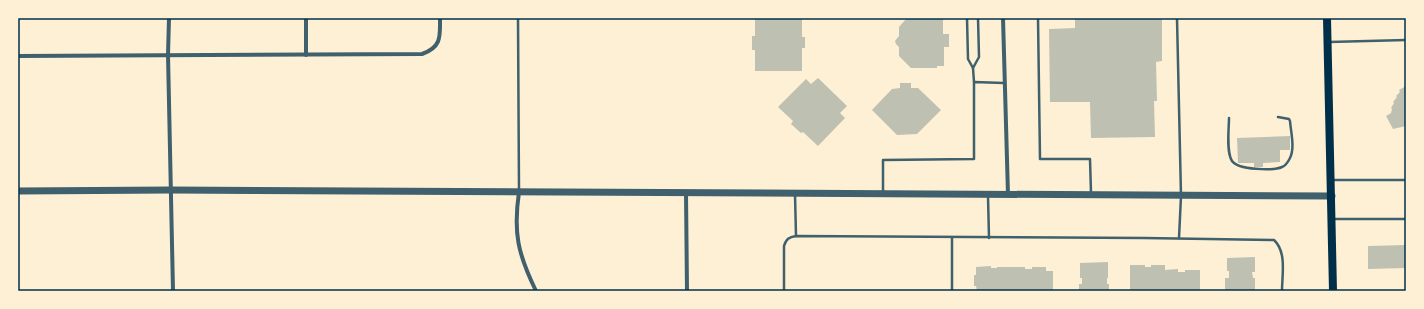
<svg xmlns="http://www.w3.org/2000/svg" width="1424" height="309" font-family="'Sofia Sans Condensed',sans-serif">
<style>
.building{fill:#bec0b2}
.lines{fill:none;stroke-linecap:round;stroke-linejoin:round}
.service{stroke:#3f606c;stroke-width:2.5}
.minor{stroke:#3f606c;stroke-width:4}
.tertiary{stroke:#3f606c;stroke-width:7}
.secondary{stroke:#003049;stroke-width:8}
.neatline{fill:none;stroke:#003049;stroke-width:1.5}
</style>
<rect width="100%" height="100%" fill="#fdf0d5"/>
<g class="building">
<polygon points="755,18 802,18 802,37 805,37 805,48 802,48 802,71 755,71 755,50 752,50 752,36 755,36"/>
<polygon points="907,18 943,18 943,34 949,34 949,47 944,47 944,66 937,66 937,68 911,68 899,56 899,47 896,44 895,41 899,36 899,27"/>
<polygon points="1075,18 1162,18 1162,61 1156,62 1157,101 1154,101 1155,137 1091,138 1090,102 1050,102 1049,29 1075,28"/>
<polygon points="818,78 847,106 840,113 845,118 818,146 803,132 801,133 791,124 793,121 778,107 806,79 811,84"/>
<polygon points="900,83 911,83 911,88 918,88 941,110 917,134 897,135 872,110 892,89 900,88"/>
<polygon points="1406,86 1406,126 1393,129 1386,116 1391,113 1392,109 1391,108 1394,103 1393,102 1397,97 1396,96 1400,92 1399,90"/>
<polygon points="1290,136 1290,150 1280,150 1280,162 1263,163 1263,167 1254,168 1254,163 1238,163 1237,138"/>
<polygon points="1406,245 1406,268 1368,269 1368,246"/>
<polygon points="1255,257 1255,272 1252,272 1253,278 1255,278 1255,291 1225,291 1225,278 1229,278 1229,271 1227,271 1227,258"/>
<polygon points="1108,262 1108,278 1107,278 1107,284 1109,284 1109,291 1079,291 1079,284 1082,284 1082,278 1080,278 1080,263"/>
<polygon points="1130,265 1145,265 1145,267 1151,267 1151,265 1165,265 1165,270 1178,269 1178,272 1185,272 1185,270 1200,270 1200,291 1130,291"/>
<polygon points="991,266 991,268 997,268 997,267 1025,267 1025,269 1032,269 1032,267 1046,267 1046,271 1053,271 1053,291 977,291 976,286 974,286 974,275 976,275 976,267"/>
</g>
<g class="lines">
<g class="service">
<polyline points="518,18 519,191"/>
<polyline points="967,18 968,59 973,68 974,82"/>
<polyline points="1038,18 1040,159 1090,159 1091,193"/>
<polyline points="1177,18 1181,196 1179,238"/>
<polyline points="1329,42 1406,40"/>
<polyline points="973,68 979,57 978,18"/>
<path d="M 1229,118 C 1229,128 1226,152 1232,161 C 1238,170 1273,171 1282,167 C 1285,166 1288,162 1290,158 C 1295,148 1291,133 1290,121 L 1289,119 L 1278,117"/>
<polyline points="1332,180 1406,180"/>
<polyline points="883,193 883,160 974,159 974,82 1004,83"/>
<polyline points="795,194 796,236"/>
<polyline points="988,196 989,238"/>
<polyline points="1333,219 1406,219"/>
<polyline points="952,238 952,291"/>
<path d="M 784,291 L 784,246 C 786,239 789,237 796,236 L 1144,238 L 1274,240 C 1287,252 1282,275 1282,291"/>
</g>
<g class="minor">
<polyline points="169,18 168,55 173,291"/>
<polyline points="1003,18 1008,195"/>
<polyline points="306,55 306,18"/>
<path d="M 18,56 L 422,54 C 442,47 440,36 440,18"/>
<path d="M 519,192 C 513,233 518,254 536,291"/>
<polyline points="686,193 687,291"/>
</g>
<polyline class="tertiary" points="18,191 171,190 1332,196"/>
<polyline class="secondary" points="1327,18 1333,291"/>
</g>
<rect width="1424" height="309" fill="none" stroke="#fdf0d5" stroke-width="38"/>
<rect x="19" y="19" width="1386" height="271" class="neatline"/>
</svg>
